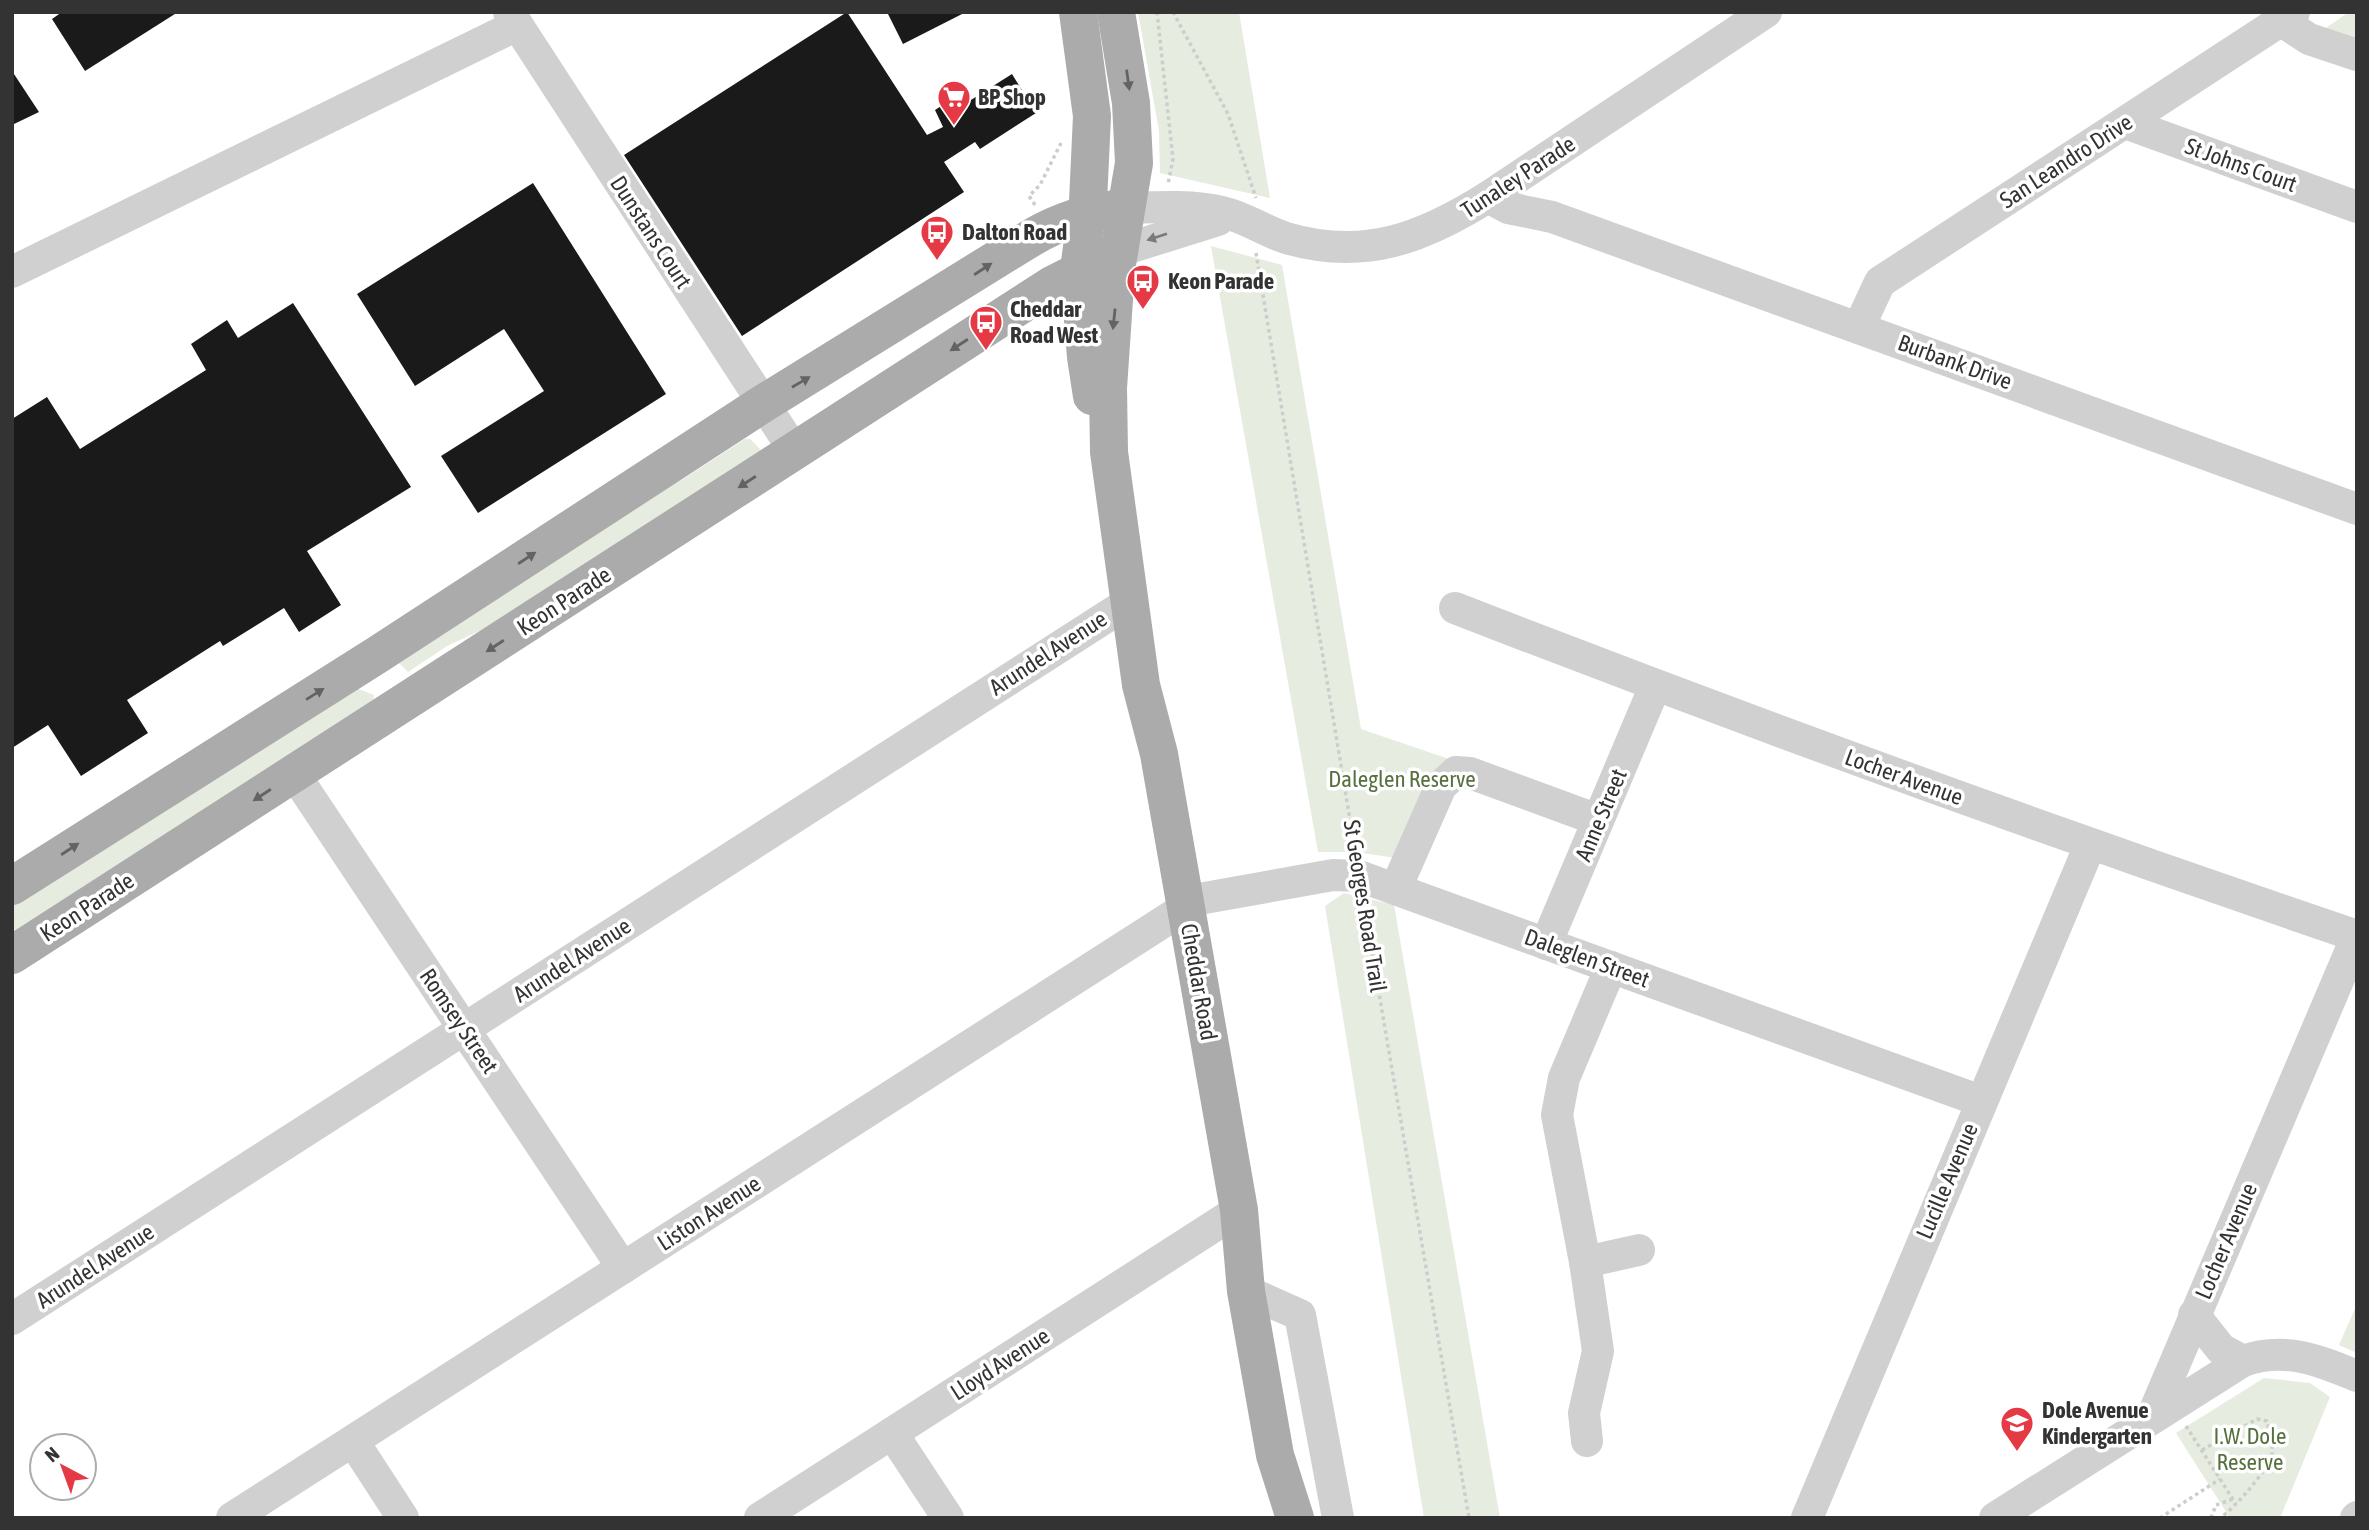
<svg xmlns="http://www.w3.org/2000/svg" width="2369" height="1530" font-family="'Asap Condensed',sans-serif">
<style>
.green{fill:#e6ecdf}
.building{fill:#1a1a1a}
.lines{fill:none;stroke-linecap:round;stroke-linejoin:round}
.path{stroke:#cdcdcd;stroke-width:3.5;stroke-dasharray:3.5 3.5;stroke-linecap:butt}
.minor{stroke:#d0d0d0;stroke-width:32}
.major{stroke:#ababab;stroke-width:38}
.oneway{fill:#636363}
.oneway2{fill:#7a7a7a}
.labels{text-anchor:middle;stroke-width:7;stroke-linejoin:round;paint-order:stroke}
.poi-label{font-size:23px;font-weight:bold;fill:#333;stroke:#fff;text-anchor:start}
.street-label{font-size:23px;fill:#333;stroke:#fff}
.park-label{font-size:23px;fill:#56703f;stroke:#fff}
</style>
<rect width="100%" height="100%" fill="#fff"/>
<g class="green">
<polygon points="1138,12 1239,12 1270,198 1160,173 1159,131"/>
<polygon points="2349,12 2357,12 2357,58 2307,41"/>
<polygon points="1211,246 1282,265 1361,729 1449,759 1403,859 1355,852 1318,852"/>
<polygon points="745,439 750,439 761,450 753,460 514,615 447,646 408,672 396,660 641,495 680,481"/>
<polygon points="356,688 374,695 373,704 12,938 12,903"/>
<polygon points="1344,893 1394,905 1500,1518 1424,1518 1325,906"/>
<polygon points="2357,1304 2357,1353 2339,1345"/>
<polygon points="2264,1378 2310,1383 2330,1397 2280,1518 2230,1518 2176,1433"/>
</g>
<g class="building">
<polygon points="62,12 178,12 85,71 52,19"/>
<polygon points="847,12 927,135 943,127 935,110 949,101 955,110 1012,74 1036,113 980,149 975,142 944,162 964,192 742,336 624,155"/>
<polygon points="887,12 966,12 903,44"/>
<polygon points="12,71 39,112 12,125"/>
<polygon points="533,183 666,394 478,513 441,456 544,391 504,329 415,386 357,294"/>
<polygon points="293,303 411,487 307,551 341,605 299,632 284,608 223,646 220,641 127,700 148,733 81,776 48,725 12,748 12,419 47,397 80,449 206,370 191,344 227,320 238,338"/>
</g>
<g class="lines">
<g class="path">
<polyline points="1157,12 1173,159 1168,184"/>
<polyline points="1173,12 1228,114 1256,198"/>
<polyline points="1035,205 1029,196 1040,185 1061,143"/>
<polyline points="1256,253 1355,850"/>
<polyline points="1364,906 1469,1518"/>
<polyline points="2186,1426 2236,1504"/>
<path d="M 2202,1450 L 2257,1419 L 2267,1421 C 2269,1431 2274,1445 2272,1454 C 2268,1470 2234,1509 2220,1518"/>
<polyline points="2160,1518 2220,1479"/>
<polyline points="2193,1518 2200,1518"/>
<polyline points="2211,1518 2216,1505 2233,1499"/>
</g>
<g class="minor">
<polyline points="509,12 795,452"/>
<polyline points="2282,21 2309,39 2357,55"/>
<polyline points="2125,123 2357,207"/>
<polyline points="1488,197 1508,208 1552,217 2357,509"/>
<path d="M 1126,208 C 1157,207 1192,205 1222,212 C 1245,217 1264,231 1286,238 C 1364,261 1423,238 1488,197 L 1766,12"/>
<polyline points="1119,251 1218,220"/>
<polyline points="12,272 517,25"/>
<polyline points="1859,327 1880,282 2294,12"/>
<path d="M 1455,608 C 1753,724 2054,833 2357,936 L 2152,1417"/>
<polyline points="295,775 623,1268"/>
<polyline points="1396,888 1441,786 1456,772 1470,773 1598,820"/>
<polyline points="1546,944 1655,686"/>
<polyline points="1585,1262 1639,1250"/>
<polyline points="1246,1291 1300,1315 1338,1518"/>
<polyline points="2194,1315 2221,1349 2243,1361"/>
<polyline points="12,1319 1131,601"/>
<polyline points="892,1433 948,1518"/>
<polyline points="353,1441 403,1518"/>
<polyline points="1587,1441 1584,1413 1598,1351 1585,1262 1557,1115 1564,1078 1611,967"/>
<polyline points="232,1518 1199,899 1333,875 1359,876 1981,1101"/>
<polyline points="760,1518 1239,1210"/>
<polyline points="1807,1518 2090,845"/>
<path d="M 1995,1518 L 2243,1361 C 2284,1346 2318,1360 2357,1376"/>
<polyline points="2356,1518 2357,1517"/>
</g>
<g class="major">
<polyline points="1078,12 1092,116 1088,202 1079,270 1086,357 1092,396"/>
<polyline points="1116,12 1131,103 1134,163 1116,270 1108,388 1109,452 1141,685 1159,754 1239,1210 1246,1291 1275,1455 1295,1518"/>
<path d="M 12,886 L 377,655 L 764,403 L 1031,238 C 1061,220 1091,211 1126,208"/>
<polyline points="12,955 1052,285 1119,251"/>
</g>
</g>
<defs><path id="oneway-solid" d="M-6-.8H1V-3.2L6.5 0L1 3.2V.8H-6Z" transform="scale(1.75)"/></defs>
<g class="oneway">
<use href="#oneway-solid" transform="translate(1128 80) rotate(82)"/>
<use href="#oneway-solid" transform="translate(983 269) rotate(-33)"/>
<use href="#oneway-solid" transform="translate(1114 319) rotate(96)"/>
<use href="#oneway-solid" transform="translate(959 345) rotate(147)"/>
<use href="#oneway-solid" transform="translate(801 382) rotate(-30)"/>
<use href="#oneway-solid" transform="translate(747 482) rotate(147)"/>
<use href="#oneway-solid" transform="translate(527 558) rotate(-33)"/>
<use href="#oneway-solid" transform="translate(495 646) rotate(147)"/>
<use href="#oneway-solid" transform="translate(315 694) rotate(-32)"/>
<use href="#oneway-solid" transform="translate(262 795) rotate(147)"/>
<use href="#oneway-solid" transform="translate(70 849) rotate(-33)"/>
</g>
<use class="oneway2" href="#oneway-solid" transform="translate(1157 237) rotate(162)"/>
<defs>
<symbol id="supermarket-pin" viewBox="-11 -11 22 30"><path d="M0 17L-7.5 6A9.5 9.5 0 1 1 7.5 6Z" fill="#e63946" stroke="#fff"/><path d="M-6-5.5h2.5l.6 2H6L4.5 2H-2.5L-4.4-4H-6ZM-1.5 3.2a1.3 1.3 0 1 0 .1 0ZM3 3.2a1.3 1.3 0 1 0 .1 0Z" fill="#fff"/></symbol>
<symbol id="bus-pin" viewBox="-11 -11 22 30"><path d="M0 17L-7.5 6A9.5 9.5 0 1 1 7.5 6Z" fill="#e63946" stroke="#fff"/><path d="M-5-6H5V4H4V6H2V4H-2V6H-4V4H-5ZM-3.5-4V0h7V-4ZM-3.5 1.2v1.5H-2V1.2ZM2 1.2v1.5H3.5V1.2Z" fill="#fff"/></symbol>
<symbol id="school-pin" viewBox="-11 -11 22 30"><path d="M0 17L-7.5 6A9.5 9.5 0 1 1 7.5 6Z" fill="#e63946" stroke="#fff"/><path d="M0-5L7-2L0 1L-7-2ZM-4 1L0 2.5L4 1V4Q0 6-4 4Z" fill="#fff"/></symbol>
</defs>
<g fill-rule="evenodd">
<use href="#supermarket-pin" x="935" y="78" width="38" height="52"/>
<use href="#bus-pin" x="918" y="213" width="38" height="52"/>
<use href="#bus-pin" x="1124" y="262" width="38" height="52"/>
<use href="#bus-pin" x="967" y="303" width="38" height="52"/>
<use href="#school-pin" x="1998" y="1404" width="38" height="52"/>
</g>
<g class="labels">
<g class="poi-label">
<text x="978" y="105">BP Shop</text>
<text x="962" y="240">Dalton Road</text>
<text x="1168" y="289">Keon Parade</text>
<text x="1010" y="317">Cheddar<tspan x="1010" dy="26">Road West</tspan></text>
<text x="2042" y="1418">Dole Avenue<tspan x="2042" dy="26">Kindergarten</tspan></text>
</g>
<g class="street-label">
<text transform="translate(2066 161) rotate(-33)" y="8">San Leandro Drive</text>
<text transform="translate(2241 165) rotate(20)" y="8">St Johns Court</text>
<text transform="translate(1518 177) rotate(-33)" y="8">Tunaley Parade</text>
<text transform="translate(651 232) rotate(57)" y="8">Dunstans Court</text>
<text transform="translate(1955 362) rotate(20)" y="8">Burbank Drive</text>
<text transform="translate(564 601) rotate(-33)" y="8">Keon Parade</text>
<text transform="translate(1048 653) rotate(-33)" y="8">Arundel Avenue</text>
<text transform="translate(1904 777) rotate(20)" y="8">Locher Avenue</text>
<text transform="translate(1601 815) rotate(-67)" y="8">Anne Street</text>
<text transform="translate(1365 906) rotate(81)" y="8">St Georges Road Trail</text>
<text transform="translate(87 907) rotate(-33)" y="8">Keon Parade</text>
<text transform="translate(1587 958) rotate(20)" y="8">Daleglen Street</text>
<text transform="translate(572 960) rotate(-33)" y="8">Arundel Avenue</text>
<text transform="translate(1199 982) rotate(80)" y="8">Cheddar Road</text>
<text transform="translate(459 1021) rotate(56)" y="8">Romsey Street</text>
<text transform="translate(1947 1181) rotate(-67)" y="8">Lucille Avenue</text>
<text transform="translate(709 1213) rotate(-33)" y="8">Liston Avenue</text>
<text transform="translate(2226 1241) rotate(-67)" y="8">Locher Avenue</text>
<text transform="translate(95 1266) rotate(-33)" y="8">Arundel Avenue</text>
<text transform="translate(1000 1364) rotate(-33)" y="8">Lloyd Avenue</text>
</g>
<g class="park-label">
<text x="1402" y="787">Daleglen Reserve</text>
<text x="2250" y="1444">I.W. Dole<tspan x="2250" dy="26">Reserve</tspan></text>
</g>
</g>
<rect width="2369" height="1530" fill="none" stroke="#333333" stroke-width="28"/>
<g transform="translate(63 1467) rotate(319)"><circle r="33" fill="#ffffff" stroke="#adadad" stroke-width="2"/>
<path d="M0-5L12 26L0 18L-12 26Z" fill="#e63946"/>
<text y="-10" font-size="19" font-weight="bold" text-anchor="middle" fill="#333333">N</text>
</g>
</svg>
